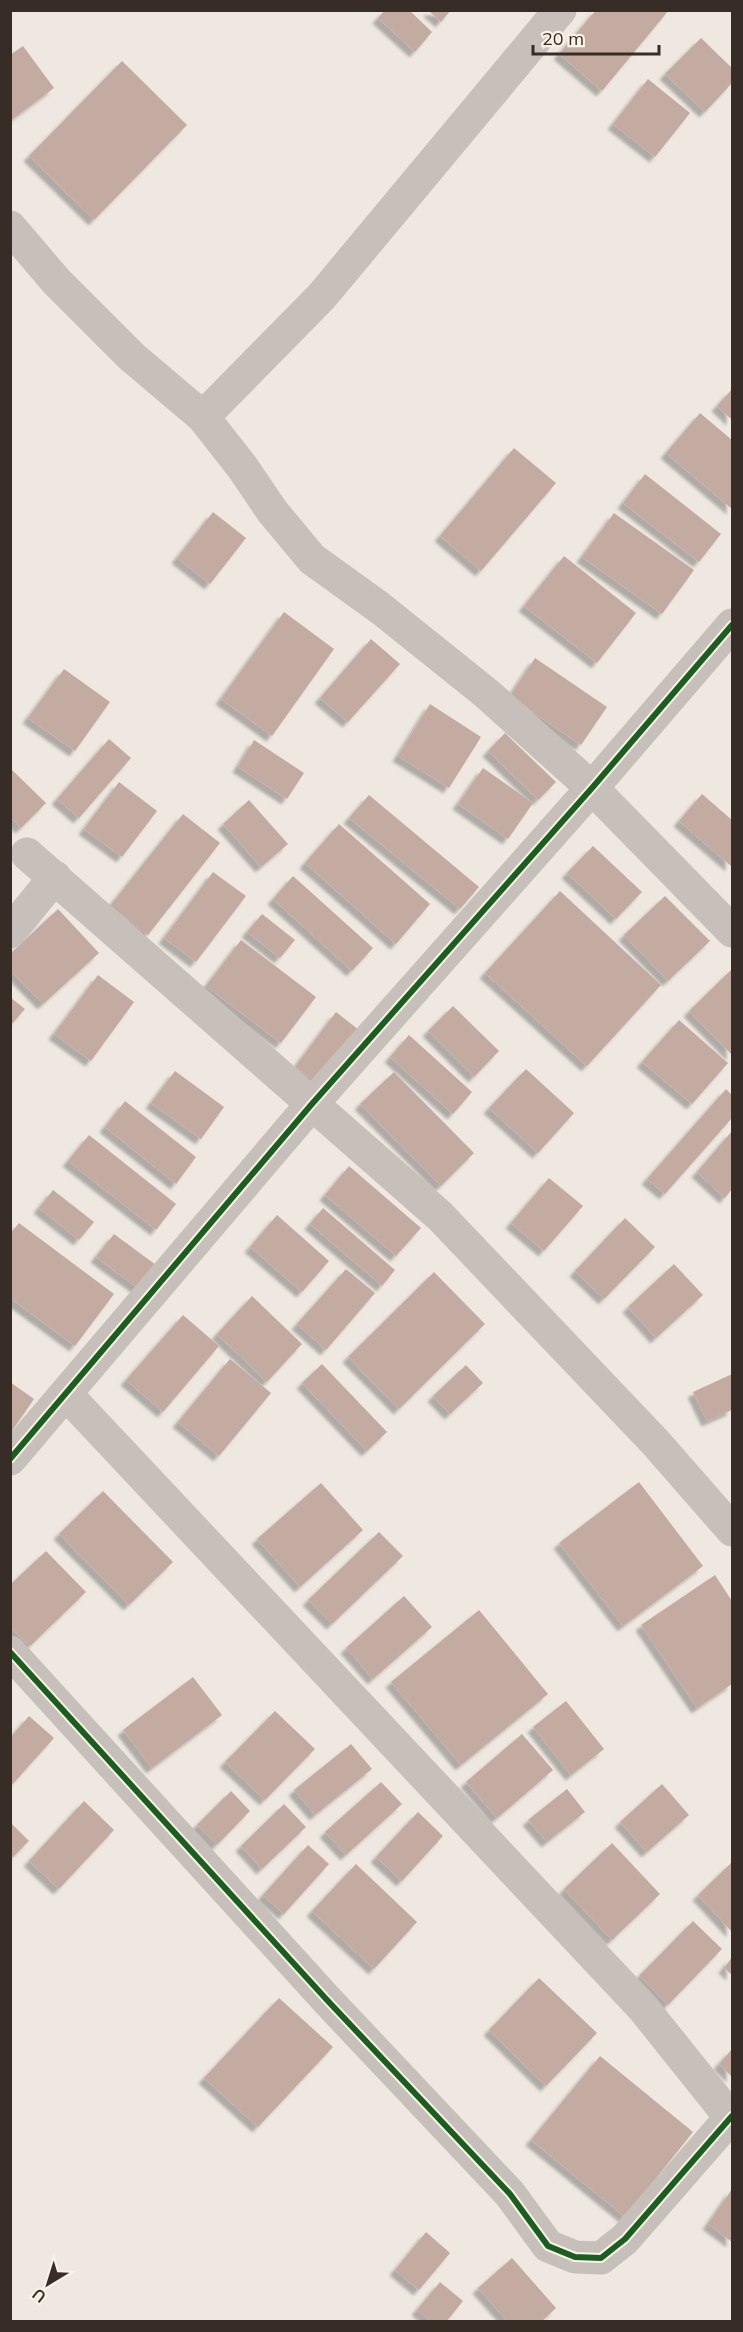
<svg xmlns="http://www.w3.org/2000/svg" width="743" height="2332" font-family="Mulish,sans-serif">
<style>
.building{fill:#c3aba1;filter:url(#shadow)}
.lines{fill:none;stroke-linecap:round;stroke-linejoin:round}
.minor{stroke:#c7c0ba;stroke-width:33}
.cycleway-casing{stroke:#fbf2e7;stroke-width:10}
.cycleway{stroke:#1b5e20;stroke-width:6}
</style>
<defs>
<filter id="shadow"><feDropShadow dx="-5.5" dy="5.5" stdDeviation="1.5" flood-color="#0004"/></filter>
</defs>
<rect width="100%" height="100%" fill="#eee8e1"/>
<g class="building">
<polygon points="385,10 409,10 432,32 415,52 378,18"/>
<polygon points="428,10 451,10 441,22"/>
<polygon points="596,10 669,10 602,91 559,54"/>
<polygon points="701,38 732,68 732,83 705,112 665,74"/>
<polygon points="23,46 54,88 10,121 10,55"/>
<polygon points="122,61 187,125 94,220 29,156"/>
<polygon points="648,79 690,113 655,157 613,124"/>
<polygon points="732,389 732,420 717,406"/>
<polygon points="700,413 732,440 732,509 666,453"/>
<polygon points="514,448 556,483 481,571 440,536"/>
<polygon points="645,474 721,534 699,562 623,503"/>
<polygon points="213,512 246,538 210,584 177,558"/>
<polygon points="614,513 694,570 662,614 582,557"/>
<polygon points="564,556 636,613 597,663 524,606"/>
<polygon points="284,612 334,649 272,736 221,699"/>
<polygon points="371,639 400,664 348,722 320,698"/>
<polygon points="535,658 607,707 581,745 510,696"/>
<polygon points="64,669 110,702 75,751 28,718"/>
<polygon points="430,704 481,737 449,788 398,756"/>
<polygon points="505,733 556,782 538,800 488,751"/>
<polygon points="109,739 131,758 79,818 57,799"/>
<polygon points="254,740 304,773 287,799 238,767"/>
<polygon points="10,768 46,803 21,828 10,817"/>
<polygon points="483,768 533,803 508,839 458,804"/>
<polygon points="119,782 157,811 122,857 84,829"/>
<polygon points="702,794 732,820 731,866 679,821"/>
<polygon points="369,795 479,887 460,909 349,818"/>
<polygon points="249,800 288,844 261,867 223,824"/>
<polygon points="183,814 220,843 148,935 110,906"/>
<polygon points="339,824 430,904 396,944 305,863"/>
<polygon points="593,846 642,892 616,919 567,873"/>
<polygon points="213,872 246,896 196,962 164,938"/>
<polygon points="293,876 373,948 352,971 273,899"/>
<polygon points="560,891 661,985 587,1066 485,973"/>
<polygon points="665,896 710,941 668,981 624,935"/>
<polygon points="58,909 99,953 43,1004 10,970 10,954"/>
<polygon points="262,914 295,940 280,958 247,932"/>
<polygon points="241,940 316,997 281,1043 206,986"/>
<polygon points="732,969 732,1055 689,1011"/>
<polygon points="98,975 134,1002 91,1061 54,1034"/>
<polygon points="10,997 25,1009 10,1026"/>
<polygon points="453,1006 499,1051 474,1077 428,1031"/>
<polygon points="336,1012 359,1030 319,1084 295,1067"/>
<polygon points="679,1020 728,1063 692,1104 642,1062"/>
<polygon points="409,1035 472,1092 453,1114 390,1057"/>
<polygon points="526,1069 574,1113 538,1153 489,1108"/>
<polygon points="175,1071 224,1107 201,1139 151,1103"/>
<polygon points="394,1072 474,1153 441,1186 360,1104"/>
<polygon points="726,1089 732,1095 732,1118 665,1194 647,1179"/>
<polygon points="125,1101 196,1157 176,1184 105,1127"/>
<polygon points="732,1131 732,1189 725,1198 697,1172"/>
<polygon points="89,1135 176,1204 156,1230 68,1161"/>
<polygon points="349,1166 421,1228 396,1256 325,1195"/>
<polygon points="549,1178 583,1206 544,1251 511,1223"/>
<polygon points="53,1190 94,1222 79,1240 39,1208"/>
<polygon points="323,1208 395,1270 382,1286 310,1224"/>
<polygon points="277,1215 329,1261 302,1292 250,1247"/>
<polygon points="625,1218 655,1247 604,1299 575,1271"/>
<polygon points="19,1223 114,1294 75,1346 10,1298 10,1234"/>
<polygon points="114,1234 156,1265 139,1289 96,1257"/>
<polygon points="674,1264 703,1295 656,1338 628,1307"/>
<polygon points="346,1269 375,1293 326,1350 297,1324"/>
<polygon points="434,1272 485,1324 399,1409 348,1357"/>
<polygon points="252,1296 302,1344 267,1382 217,1334"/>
<polygon points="183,1315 219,1346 163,1412 126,1380"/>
<polygon points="230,1359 271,1393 219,1456 178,1422"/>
<polygon points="322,1364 387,1432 367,1451 302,1383"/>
<polygon points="466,1365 483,1383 450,1414 433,1396"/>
<polygon points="732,1374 732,1410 707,1421 693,1392"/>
<polygon points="10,1382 34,1399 12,1431 10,1430"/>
<polygon points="639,1482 703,1566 623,1626 559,1543"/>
<polygon points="321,1483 363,1530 300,1587 257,1539"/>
<polygon points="103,1491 173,1562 129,1605 59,1534"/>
<polygon points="379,1532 403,1556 332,1624 308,1600"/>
<polygon points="46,1551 86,1592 30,1646 10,1627 10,1585"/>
<polygon points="715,1575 732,1601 732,1684 697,1708 641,1625"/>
<polygon points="404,1596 432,1627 373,1679 346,1648"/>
<polygon points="479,1610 548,1694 461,1765 391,1682"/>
<polygon points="193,1677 222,1715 152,1768 123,1730"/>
<polygon points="566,1701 604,1749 571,1775 533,1727"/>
<polygon points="275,1711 315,1749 265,1800 225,1762"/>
<polygon points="29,1716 54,1738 10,1787 10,1738"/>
<polygon points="522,1734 553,1770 497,1818 466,1782"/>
<polygon points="351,1744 372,1769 315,1815 294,1790"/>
<polygon points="381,1782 402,1804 346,1855 325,1832"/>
<polygon points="662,1784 689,1815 647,1852 620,1822"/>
<polygon points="567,1789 585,1812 547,1842 528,1820"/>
<polygon points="231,1791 250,1811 217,1845 197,1825"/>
<polygon points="84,1801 114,1830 59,1889 29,1861"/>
<polygon points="284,1804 306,1827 262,1869 241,1846"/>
<polygon points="418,1812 443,1836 402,1881 376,1857"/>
<polygon points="10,1822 29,1841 13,1857 10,1855"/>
<polygon points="612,1843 660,1894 612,1940 564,1889"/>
<polygon points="308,1845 329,1864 284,1914 263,1895"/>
<polygon points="732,1862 732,1932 698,1895"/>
<polygon points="356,1864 417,1922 374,1969 312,1911"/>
<polygon points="693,1921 722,1949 668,2005 639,1976"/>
<polygon points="732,1957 732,1975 724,1968"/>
<polygon points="539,1978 597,2033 546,2086 489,2030"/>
<polygon points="279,1998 333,2047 258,2127 204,2078"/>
<polygon points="732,2049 732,2077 719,2064"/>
<polygon points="600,2056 693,2132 625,2217 531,2140"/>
<polygon points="732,2189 732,2242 708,2224"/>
<polygon points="426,2232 450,2253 419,2290 395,2270"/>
<polygon points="512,2258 556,2308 541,2322 508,2322 478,2288"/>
<polygon points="440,2282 463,2301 446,2322 432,2322 417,2310"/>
</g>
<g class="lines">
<g class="minor">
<polyline points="10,227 56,281 132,357 203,417 243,468 272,511 312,559 380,608 486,693 592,788 732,931"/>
<polyline points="203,417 322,296 560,10"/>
<polyline points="27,854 440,1216 655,1442 732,1530"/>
<polyline points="10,932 55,877"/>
<polyline points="67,1395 643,2008 731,2118"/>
<polyline points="10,1459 311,1105 592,788 732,625"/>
<polyline points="10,1652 327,2000 510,2194 548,2246 575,2257 601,2258 625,2239 732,2116"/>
</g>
<defs>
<g id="cycleway">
<polyline points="10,1459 311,1105 592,788 732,625"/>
<polyline points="10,1652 327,2000 510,2194 548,2246 575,2257 601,2258 625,2239 732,2116"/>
</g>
</defs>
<use href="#cycleway" class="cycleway-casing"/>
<use href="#cycleway" class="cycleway"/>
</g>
<rect width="743" height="2332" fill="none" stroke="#382c27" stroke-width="24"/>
<g transform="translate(48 2284) rotate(218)" stroke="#fbf2e7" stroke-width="4.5" paint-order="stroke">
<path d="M0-4.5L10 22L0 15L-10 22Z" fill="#382c27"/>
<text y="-9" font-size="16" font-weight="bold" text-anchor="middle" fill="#382c27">U</text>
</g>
<path d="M533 45v9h126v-9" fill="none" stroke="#382c27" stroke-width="3"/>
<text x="542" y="45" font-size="18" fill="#382c27" stroke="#fbf2e7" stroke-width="4.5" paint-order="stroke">20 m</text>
</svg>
